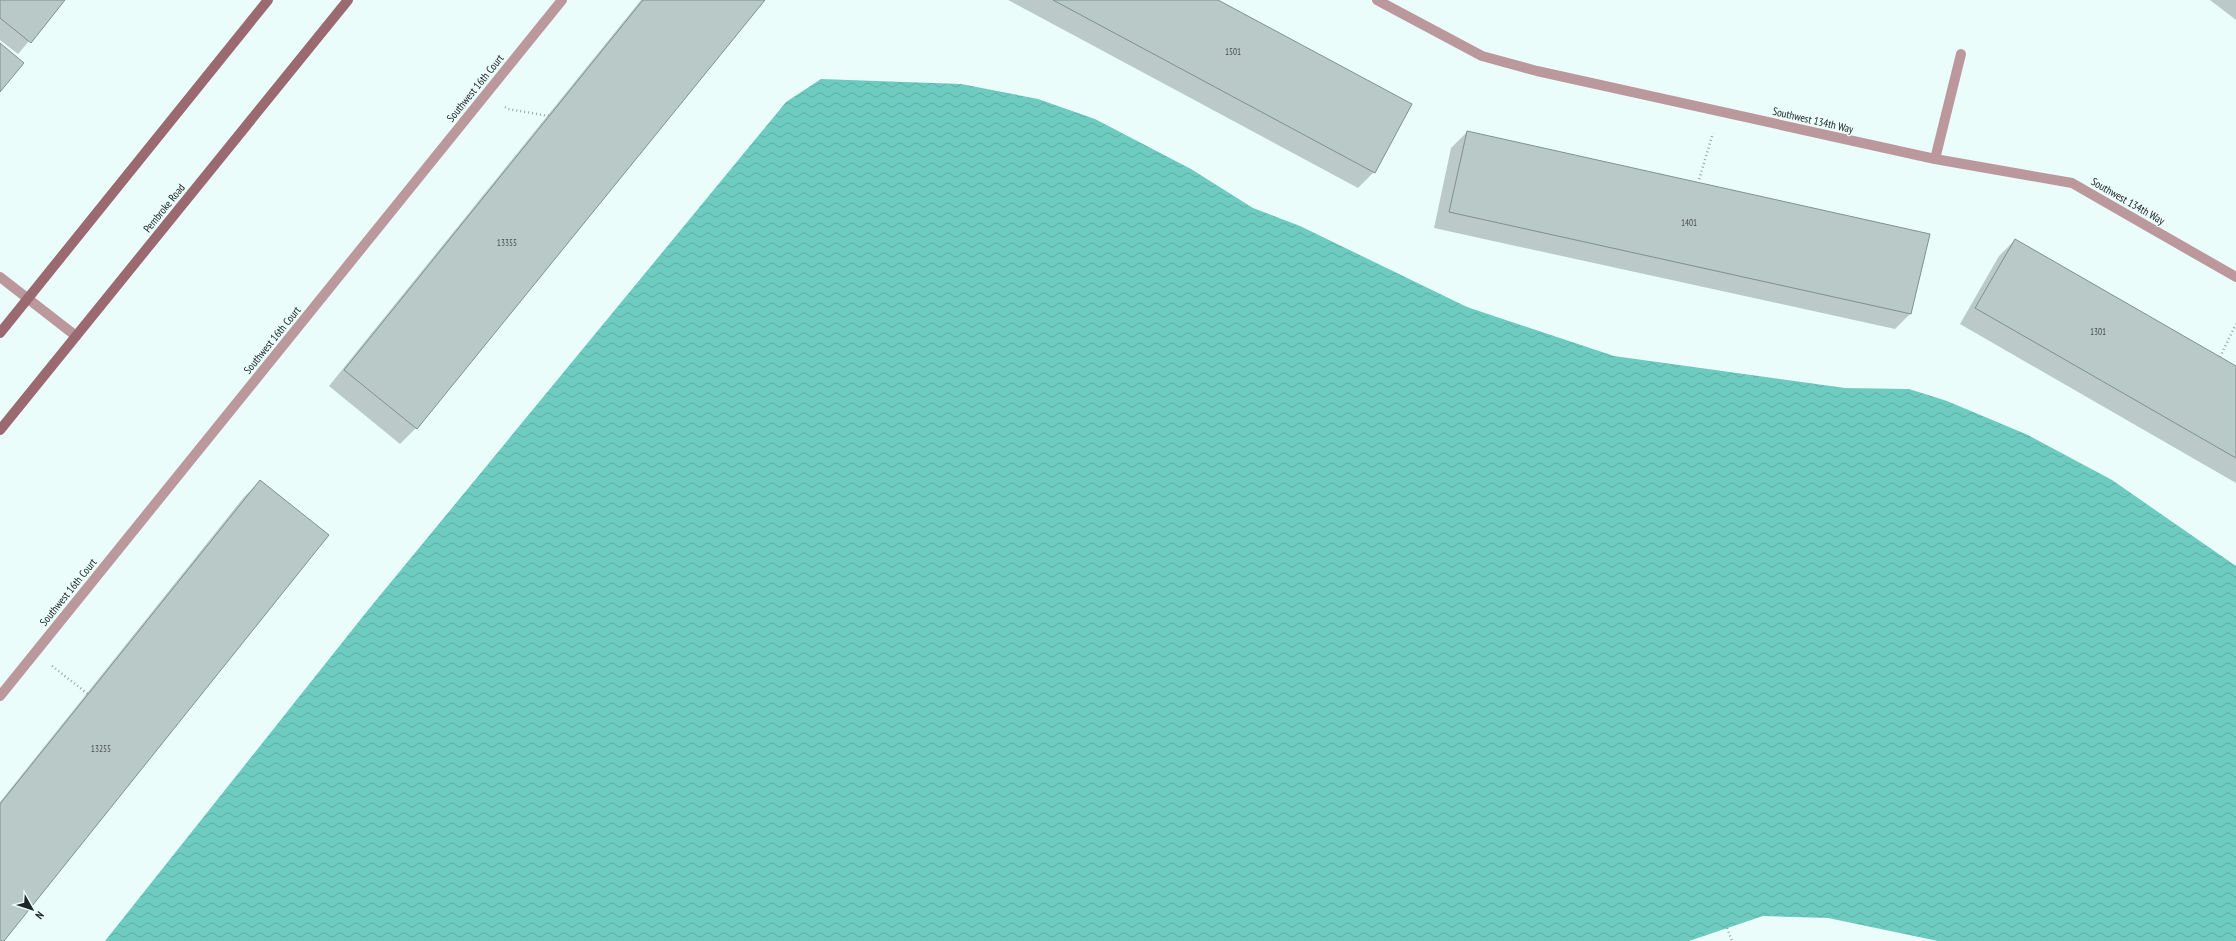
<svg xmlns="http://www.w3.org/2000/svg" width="2236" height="941" font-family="'PT Sans Narrow',sans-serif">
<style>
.water{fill:url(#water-waves)}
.shadow{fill:#0003}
.building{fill:#b8c9c7;stroke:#7f908d}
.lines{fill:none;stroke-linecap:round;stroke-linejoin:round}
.path{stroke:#98a6a4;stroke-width:2.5;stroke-dasharray:1 3;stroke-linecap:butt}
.lane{stroke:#bb989c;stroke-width:10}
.street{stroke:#bb989c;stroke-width:10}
.secondary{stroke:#9b6a70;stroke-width:10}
.labels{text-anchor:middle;stroke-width:3;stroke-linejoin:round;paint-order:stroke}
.number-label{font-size:9px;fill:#464f4e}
.street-label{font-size:11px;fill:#202625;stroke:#eafdfa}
</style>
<defs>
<pattern id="water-waves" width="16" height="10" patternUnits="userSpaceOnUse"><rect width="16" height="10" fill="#6dcbc0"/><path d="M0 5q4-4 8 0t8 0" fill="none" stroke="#5eaea5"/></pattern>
</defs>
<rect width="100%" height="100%" fill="#eafdfa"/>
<polygon class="water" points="821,79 961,84 1038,99 1095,119 1191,169 1253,208 1300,226 1467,307 1614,356 1845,388 1909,389 1947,401 2028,435 2112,480 2236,566 2236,941 1938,941 1828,918 1763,916 1689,941 105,941 368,610 786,102"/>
<g class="shadow">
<polygon points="0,0 64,0 18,54 0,40"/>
<polygon points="641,0 763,0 416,428 400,444 329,386"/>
<polygon points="1008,0 1216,0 1374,172 1358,188"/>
<polygon points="2210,0 2236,0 2236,20"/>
<polygon points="1467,132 1911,313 1895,329 1434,228 1451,148"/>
<polygon points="2015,240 2236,367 2236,483 1960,324 1999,256"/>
<polygon points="260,481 3,941 0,941 0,802 244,497"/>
</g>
<g class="building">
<polygon points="0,0 65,0 31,43 0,18"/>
<polygon points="643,0 765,0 417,429 344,370"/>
<polygon points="1053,0 1218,0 1412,104 1375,173"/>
<polygon points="0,43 24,63 0,92"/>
<polygon points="1467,131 1930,234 1911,314 1449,212"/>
<polygon points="2015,239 2236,366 2236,458 1975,308"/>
<polygon points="260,480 329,535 4,941 0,941 0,804"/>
</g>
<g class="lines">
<g class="path">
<polyline points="505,107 508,109 549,116"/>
<polyline points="1698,183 1713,133"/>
<polyline points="2220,357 2236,324"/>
<polyline points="52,666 88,694"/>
<polyline points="1727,928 1732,941"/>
</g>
<polyline class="lane" points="1935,159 1961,54"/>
<g class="street">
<polyline points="1377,0 1482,56 1537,71 1935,159 2072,183 2236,277"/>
<polyline points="0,277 76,336"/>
<polyline points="0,696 562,0"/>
</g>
<g class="secondary">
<polyline points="0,333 268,0"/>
<polyline points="0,430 348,0"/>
</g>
</g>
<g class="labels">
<g class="number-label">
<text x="1233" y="55">1501</text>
<text x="1689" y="226">1401</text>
<text x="507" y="246">13355</text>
<text x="2098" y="335">1301</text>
<text x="101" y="752">13255</text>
</g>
<g class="street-label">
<text transform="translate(475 88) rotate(-51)" y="4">Southwest 16th Court</text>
<text transform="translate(1813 120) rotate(13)" y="4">Southwest 134th Way</text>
<text transform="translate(2128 201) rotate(30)" y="4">Southwest 134th Way</text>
<text transform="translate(164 208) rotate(-51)" y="4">Pembroke Road</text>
<text transform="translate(272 340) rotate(-51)" y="4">Southwest 16th Court</text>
<text transform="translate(68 592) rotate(-51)" y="4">Southwest 16th Court</text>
</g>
</g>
<g transform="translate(32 909) rotate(129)" stroke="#eafdfa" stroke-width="3" paint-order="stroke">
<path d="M0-3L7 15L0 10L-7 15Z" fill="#202625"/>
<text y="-6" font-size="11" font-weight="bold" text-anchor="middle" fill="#202625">N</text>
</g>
</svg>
